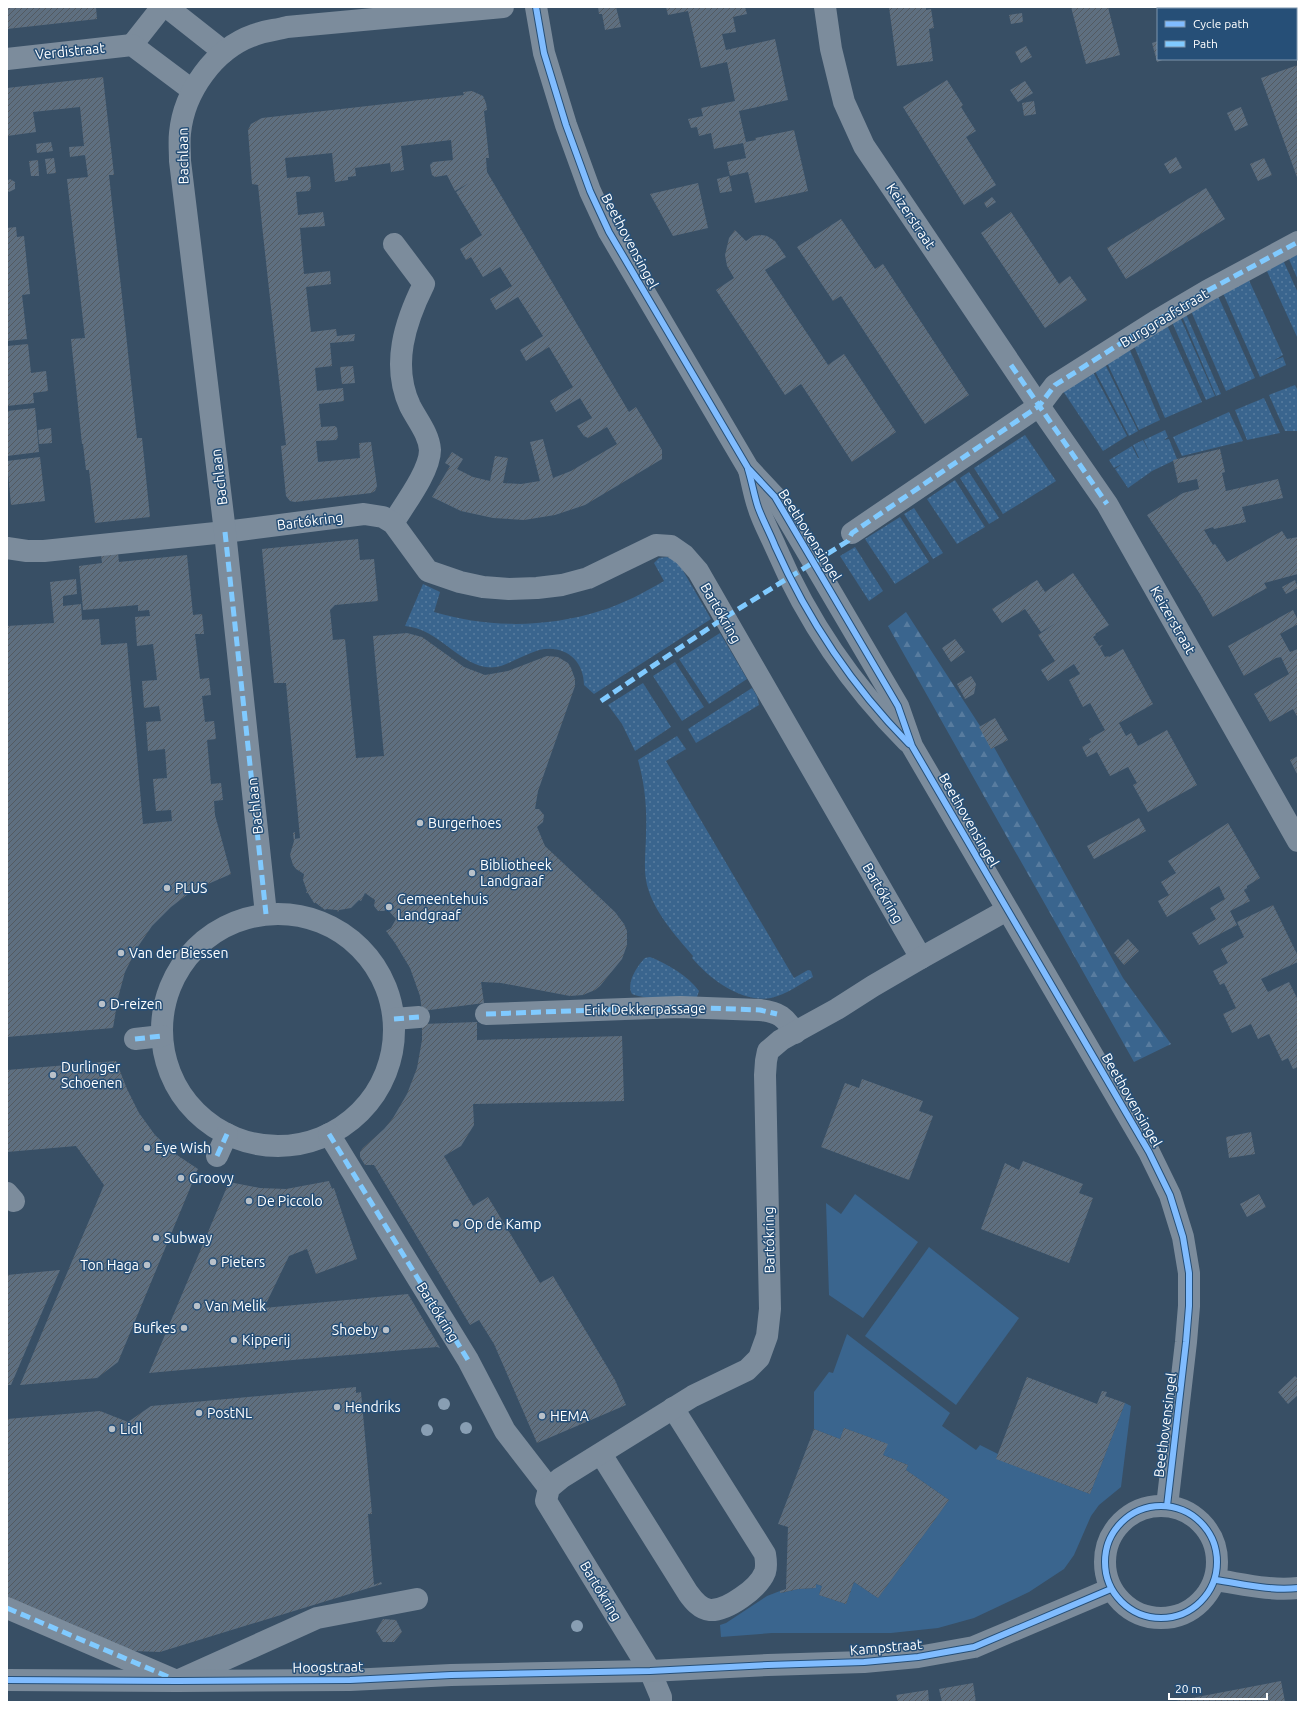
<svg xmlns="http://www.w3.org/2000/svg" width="1305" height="1709" font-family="Ubuntu,sans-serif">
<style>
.grass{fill:url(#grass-dots)}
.forest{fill:url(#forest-firs)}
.garden{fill:#3a658e}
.building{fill:url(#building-hatch)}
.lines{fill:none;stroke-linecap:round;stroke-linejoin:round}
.minor{stroke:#7c8c9c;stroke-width:22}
.major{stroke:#7b8b9b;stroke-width:22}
.quiet{stroke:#80caff;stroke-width:5;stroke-dasharray:10 5;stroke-linecap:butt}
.cycleway-casing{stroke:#264f77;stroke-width:8}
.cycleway{stroke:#80bcff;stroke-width:6}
.tree{fill:#889eb3}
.poi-dot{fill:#b9c1c9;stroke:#264f77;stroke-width:1.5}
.labels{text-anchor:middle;stroke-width:3;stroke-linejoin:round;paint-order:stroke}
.street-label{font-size:14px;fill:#fff;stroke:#264f77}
.poi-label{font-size:14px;fill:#fff;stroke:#264f77;text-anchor:start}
</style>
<defs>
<pattern id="grass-dots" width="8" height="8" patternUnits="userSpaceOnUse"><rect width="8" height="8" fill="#3a658e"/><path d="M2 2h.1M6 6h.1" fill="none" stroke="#587c9f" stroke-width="1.8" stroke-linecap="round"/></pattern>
<pattern id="forest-firs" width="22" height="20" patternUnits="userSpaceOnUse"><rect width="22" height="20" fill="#3a658e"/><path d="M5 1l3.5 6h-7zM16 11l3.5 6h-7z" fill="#587c9f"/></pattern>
<pattern id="building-hatch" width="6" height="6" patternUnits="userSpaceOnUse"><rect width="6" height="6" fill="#5e6f80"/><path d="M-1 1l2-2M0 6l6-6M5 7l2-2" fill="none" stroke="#535a61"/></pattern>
</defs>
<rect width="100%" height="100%" fill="#384f65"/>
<g class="grass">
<polygon points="1298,252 1298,280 1288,257"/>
<polygon points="1283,260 1298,293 1298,339 1266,269"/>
<polygon points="1248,278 1283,355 1273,361 1283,357 1286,365 1260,377 1223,293"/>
<polygon points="1218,296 1255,378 1226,391 1191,311"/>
<polygon points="1186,314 1221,394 1216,396 1182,316"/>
<polygon points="1180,317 1215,396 1206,400 1172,322"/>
<polygon points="1167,325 1202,402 1165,418 1134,346"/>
<polygon points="1129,348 1160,420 1139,430 1107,363"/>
<polygon points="1105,364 1138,431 1129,436 1095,371"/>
<polygon points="1093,372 1127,436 1103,451 1063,391"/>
<polygon points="1295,385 1298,391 1298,431 1285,431 1269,395"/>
<polygon points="1264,398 1280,433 1247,440 1235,410"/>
<polygon points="1229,412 1243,441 1182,456 1173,437"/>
<polygon points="1165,430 1168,437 1164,440 1169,439 1177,459 1152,471 1128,488 1115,469 1122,464 1114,468 1109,460 1132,446 1138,458 1139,458 1133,445 1143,440 1150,453 1144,440"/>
<polygon points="1025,435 1056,481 1003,514 974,468"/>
<polygon points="969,472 999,518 989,524 960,478"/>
<polygon points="955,480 985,527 957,544 927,499"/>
<polygon points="914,508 943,553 933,559 904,514"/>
<polygon points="900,517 929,562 895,584 865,539"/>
<polygon points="855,547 883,591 869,601 840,556"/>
<path d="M 667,557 L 678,562 L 711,619 L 594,694 L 584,685 C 584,660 564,644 539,650 C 527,654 514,661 501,666 C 465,676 443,629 405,626 L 423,584 L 440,592 L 434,612 C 488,628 546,628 600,611 C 623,604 643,593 664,581 L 654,563 L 659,558 Z"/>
<polygon points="720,633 747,679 709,704 679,659"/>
<polygon points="675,662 704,707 682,721 653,676"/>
<polygon points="643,683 671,727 635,751 622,724 608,705"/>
<polygon points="752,688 757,696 759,705 696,743 688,729"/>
<path d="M 677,736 L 686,749 L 666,761 L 794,978 L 808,970 L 811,971 L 813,977 C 799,985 787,994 771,998 C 741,1003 710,979 692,958 L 693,956 C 675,935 654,912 647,885 C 643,868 646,851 646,833 C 647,808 645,785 638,760 Z"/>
<path d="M 650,957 C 668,964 688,976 699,991 L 697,997 C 676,998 651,1001 632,994 C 626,983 637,966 645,958 Z"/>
</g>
<polygon class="forest" points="906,612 995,749 1123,978 1171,1044 1134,1062 888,626"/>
<g class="garden">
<polygon points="855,1194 918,1242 863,1318 829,1295 826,1203 841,1214"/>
<polygon points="929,1247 1019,1318 956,1405 865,1336"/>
<polygon points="847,1334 950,1413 942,1426 976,1450 980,1445 998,1454 997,1459 1090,1494 1125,1403 1131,1406 1121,1487 1099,1505 1091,1516 1074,1555 1064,1569 1029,1592 974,1618 938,1628 891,1633 772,1633 721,1637 720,1625 726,1623 767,1596 780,1591 781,1593 798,1589 816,1588 816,1584 822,1586 819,1595 846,1604 854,1582 878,1598 949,1500 906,1470 908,1465 883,1455 887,1444 844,1428 840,1439 814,1429 814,1392 829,1372 833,1373"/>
</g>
<g class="building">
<polygon points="7,7 96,7 97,19 7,29"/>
<polygon points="598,7 616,7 621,27 605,30 602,14 599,14"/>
<polygon points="666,7 745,7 747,14 733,17 736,32 722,34 726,50 775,39 788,100 739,111 746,142 756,140 755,138 794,130 808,191 755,203 748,172 730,176 727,162 746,158 743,143 714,149 711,133 699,136 697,127 691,128 688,119 703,116 701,108 735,101 727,62 701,68 688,11 668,15"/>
<polygon points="889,7 926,7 926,10 931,9 934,28 929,29 933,61 897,66"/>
<polygon points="1071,7 1108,7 1120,55 1086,64"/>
<polygon points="1235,7 1283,7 1284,9 1236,9"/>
<polygon points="1022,13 1023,22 1011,24 1009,15"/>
<polygon points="1158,41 1158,59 1165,59 1157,62 1152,43"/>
<polygon points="1026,46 1032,57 1021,63 1015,52"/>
<polygon points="1298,65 1298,180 1261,78"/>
<polygon points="103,77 114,175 109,175 126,334 137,438 142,438 150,517 95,523 89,470 86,470 83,444 82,444 71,339 85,338 67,179 88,177 85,155 70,157 69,147 84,146 80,107 33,112 36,132 7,136 7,88"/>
<polygon points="947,80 963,105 961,107 976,131 966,137 996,185 964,205 903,107"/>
<polygon points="1025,81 1033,93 1018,102 1010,90"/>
<polygon points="472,91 483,96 486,103 487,110 484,111 489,158 486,158 487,172 629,412 636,407 662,450 662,459 585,505 555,515 524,520 493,518 461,511 432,497 450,466 445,463 452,452 463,459 457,469 473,477 490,481 495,456 508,458 503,483 521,484 540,481 530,442 543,439 553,478 571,471 617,444 607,427 588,438 584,436 577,426 592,418 580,398 556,412 550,401 573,387 549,347 526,361 520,350 543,336 518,297 496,310 490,299 512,286 500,267 483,277 471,257 466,260 460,249 482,235 456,192 469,183 455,191 447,175 435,177 432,175 430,165 433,162 453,160 451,140 401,146 404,170 391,172 390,163 355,168 356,176 348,177 348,180 335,182 332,153 285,158 287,178 307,176 310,177 311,188 309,191 296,192 298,215 323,212 325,226 300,228 304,274 330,271 331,284 306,287 311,332 336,329 337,336 355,334 354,341 330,343 332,366 315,368 317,391 343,388 344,401 319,404 321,427 335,426 337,428 338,437 336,440 316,441 318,462 360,458 359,443 371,442 377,486 375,491 371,493 295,502 290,501 286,496 281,446 286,445 262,225 258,185 252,184 248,130 251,124 262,118 464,95 463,92"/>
<polygon points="1034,101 1036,114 1024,116 1022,103"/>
<polygon points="1241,107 1248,125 1235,131 1227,113"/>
<polygon points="51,142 53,151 37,153 36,144"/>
<polygon points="1176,157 1182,168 1170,174 1164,164"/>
<polygon points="54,158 56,173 47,174 45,159"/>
<polygon points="1264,158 1272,175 1258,181 1250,164"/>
<polygon points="38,160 39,176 31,176 29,161"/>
<polygon points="729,176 732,191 720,193 717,179"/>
<polygon points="10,179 15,182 15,189 9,192 7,190 7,181"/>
<polygon points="698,183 708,228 673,236 650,194"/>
<polygon points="1206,188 1225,219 1126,279 1107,248"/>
<polygon points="992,197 996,202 987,208 984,203"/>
<polygon points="1011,212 1059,284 1070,276 1087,300 1045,328 981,233"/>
<polygon points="841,219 875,269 883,264 969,395 925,424 841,296 833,301 797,247"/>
<polygon points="16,227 17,237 24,236 30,294 22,295 27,339 7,341 7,228"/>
<polygon points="735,230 746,241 753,236 762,235 767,236 775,241 786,257 765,270 828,365 844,354 896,432 852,462 801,384 785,395 716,290 734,278 727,266 725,255 729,238"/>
<polygon points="28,344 31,373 46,371 48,391 33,393 34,403 7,406 7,346"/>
<polygon points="353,366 355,383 342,384 340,367"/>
<polygon points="35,408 39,452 7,456 7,411"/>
<polygon points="51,428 52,443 39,444 38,430"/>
<polygon points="1220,449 1225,472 1222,473 1226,491 1278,479 1283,498 1242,507 1246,522 1214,529 1213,527 1204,530 1213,545 1215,544 1227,562 1282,531 1287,539 1298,537 1298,574 1264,583 1267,588 1213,617 1200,594 1147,515 1183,493 1199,489 1197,479 1178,483 1173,460"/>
<polygon points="40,457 45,501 11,505 7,461"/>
<polygon points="358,539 360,560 374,559 378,601 335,605 330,610 333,640 345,639 356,758 384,756 373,636 407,633 422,637 464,667 485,675 508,671 547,656 558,657 568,663 571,668 575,679 575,686 538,791 535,809 539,809 544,815 543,822 537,827 545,846 615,912 624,924 627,931 627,945 622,959 600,986 595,990 583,995 570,996 501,983 483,982 481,982 484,1003 422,1011 420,996 410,968 395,943 386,931 391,928 396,919 387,909 384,911 378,911 374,906 375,900 365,893 361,901 359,900 351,908 339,910 338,912 337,910 326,909 325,910 316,903 314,903 308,893 306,893 307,891 303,880 304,874 296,869 293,865 290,855 294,841 293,833 295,832 295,839 300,838 286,683 274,683 262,549"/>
<polygon points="118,553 119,562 187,555 193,615 202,614 204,634 195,634 200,679 209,678 211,695 202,696 205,722 214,721 216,739 207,740 211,784 221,783 223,800 214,801 215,815 231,874 192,891 171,907 152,926 137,948 125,972 118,998 113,1028 7,1037 7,859 8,859 7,843 7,626 54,623 50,582 76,579 77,594 63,596 63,606 81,604 82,620 99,619 101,645 127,643 143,824 172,821 171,810 156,811 153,779 167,778 165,749 148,751 146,722 161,721 159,706 144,708 142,681 157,680 153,644 137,646 135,617 150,616 149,610 138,611 138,605 83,610 79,566 102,563 101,555"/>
<polygon points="1073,573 1109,625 1095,634 1096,635 1093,637 1099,646 1103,645 1100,648 1105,657 1108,656 1109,657 1123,649 1153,704 1119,723 1126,736 1131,733 1138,746 1167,730 1197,785 1148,812 1133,785 1137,783 1128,767 1110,776 1097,752 1087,757 1082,747 1091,742 1089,739 1105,730 1090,703 1083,707 1069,680 1080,674 1074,664 1048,681 1041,670 1055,661 1038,635 1056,623 1041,632 1025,609 1002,623 992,609 1037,580 1045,592"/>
<polygon points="1295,580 1298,588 1286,594 1282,587"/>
<polygon points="1293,610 1298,620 1298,624 1280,634 1290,652 1298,649 1298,718 1293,709 1270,722 1254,694 1289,674 1281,657 1276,658 1244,676 1228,646"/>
<polygon points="955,639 965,652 951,662 942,648"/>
<polygon points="971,676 976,684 974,694 965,699 957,684"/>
<polygon points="995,718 1008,740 991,749 979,727"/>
<polygon points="1298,756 1298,776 1290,760"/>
<polygon points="1139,818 1146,831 1094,859 1087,846"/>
<polygon points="1228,823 1260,878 1247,886 1247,888 1244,890 1250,901 1230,911 1237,925 1199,945 1192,933 1216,919 1210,908 1225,899 1219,886 1167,917 1158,901 1169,895 1161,882 1176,873 1168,861"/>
<polygon points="1273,905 1298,956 1298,962 1261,979 1268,992 1289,982 1298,1000 1298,1067 1293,1069 1288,1058 1282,1061 1269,1034 1258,1039 1251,1024 1232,1033 1223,1014 1236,1008 1224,983 1220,985 1213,971 1228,963 1221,949 1244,937 1237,922"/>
<polygon points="1128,939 1139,951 1124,965 1114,953"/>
<polygon points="477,1022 477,1040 622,1036 624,1101 473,1104 474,1125 461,1146 444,1156 473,1206 488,1197 540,1283 553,1276 615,1380 626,1405 537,1443 494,1344 479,1320 470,1325 374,1165 365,1165 360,1157 360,1152 363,1148 384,1129 393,1118 407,1094 417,1068 422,1040 422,1024"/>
<polygon points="116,1061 127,1089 139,1113 155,1135 174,1153 198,1169 118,1362 97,1378 20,1385 104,1185 76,1146 7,1152 7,1070"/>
<polygon points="862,1079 923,1101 919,1111 933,1116 909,1180 821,1147 845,1083 859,1088"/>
<polygon points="1251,1132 1255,1154 1229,1158 1226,1137"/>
<polygon points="1023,1161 1083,1184 1079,1193 1093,1198 1069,1263 981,1229 1005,1163 1019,1170"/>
<polygon points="329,1181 332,1189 334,1188 357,1259 316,1274 307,1249 289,1256 264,1308 408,1294 440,1348 437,1347 149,1373 229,1182 260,1188 286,1189"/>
<polygon points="1259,1194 1266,1207 1247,1217 1240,1204"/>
<polygon points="60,1270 11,1385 7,1385 7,1275"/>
<polygon points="1295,1376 1298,1379 1298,1395 1288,1404 1278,1392"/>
<polygon points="1027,1377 1097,1404 1102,1391 1107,1392 1105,1396 1125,1403 1090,1494 996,1459"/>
<polygon points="356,1387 356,1393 361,1392 372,1514 368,1514 374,1585 381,1582 382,1584 160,1652 133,1651 7,1599 7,1419 100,1411 128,1422 151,1406"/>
<polygon points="844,1428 888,1444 883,1455 908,1465 906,1470 949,1500 878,1598 854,1582 846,1604 819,1595 822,1586 816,1584 816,1588 798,1589 780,1593 780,1591 786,1589 788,1527 778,1524 814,1429 840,1439"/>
<polygon points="383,1619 396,1620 402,1632 394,1642 383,1642 376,1631"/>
<polygon points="1281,1681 1285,1702 1176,1702 1176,1701"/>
<polygon points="973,1683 976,1702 942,1702 939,1689"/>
<polygon points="928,1690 929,1702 898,1702 896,1695"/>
</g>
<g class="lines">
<g class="minor">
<polyline points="167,7 224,52"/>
<polyline points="536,7 544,53 566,125 590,191 609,232 748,468 775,497 898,706 912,746 1149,1152 1170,1195 1183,1237 1189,1273 1189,1306 1186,1342 1167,1506"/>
<polyline points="825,7 831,49 844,102 864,146 1039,406 1107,504 1298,841"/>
<polyline points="132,45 162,7"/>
<polyline points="7,59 132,45 192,90"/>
<path d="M 749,470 C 752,482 754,494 758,506 C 762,520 770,534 776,548 C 807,620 851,685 907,741"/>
<path d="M 393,523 C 404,505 430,471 430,450 C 429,434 417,420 410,406 C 391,365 405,322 424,284 L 394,244"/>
<polyline points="852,533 1039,406 1055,385 1156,321 1207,291 1298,242"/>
<polyline points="7,548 27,551 44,551 225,532 364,514 383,517 393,523 428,571 460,582 483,587 509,589 537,588 562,585 588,578 656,545 671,546 684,555 698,571 921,958"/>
<path d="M 266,914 L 225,532 L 180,161 C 180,152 179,142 180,133 C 184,92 214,49 254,35 C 264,31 276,30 287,27 L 503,7"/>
<circle cx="278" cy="1030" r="116"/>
<path d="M 486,1014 L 680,1007 L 760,1010 C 779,1012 785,1017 795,1033"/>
<polyline points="394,1019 419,1017"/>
<polyline points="135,1039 162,1036"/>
<polyline points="329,1134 468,1360 505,1431 549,1488"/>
<polyline points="217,1156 227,1134"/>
<polyline points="7,1193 14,1201"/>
<path d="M 601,1454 L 688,1593 C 693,1600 700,1609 710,1610 C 727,1611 759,1588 765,1572 C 767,1566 766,1560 765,1554 L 673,1408"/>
<polyline points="7,1608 177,1681 317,1618 417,1599"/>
<polyline points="661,1702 661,1697 650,1671 546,1501 549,1488 561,1478 693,1396 747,1370 759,1358 767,1336 770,1309 765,1075 766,1061 768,1051 781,1040 837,1009 873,986 921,958 1007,910"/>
</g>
<g class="major">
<circle cx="1161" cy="1562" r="56"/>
<path d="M 1216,1580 C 1243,1584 1270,1591 1298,1588"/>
<polyline points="7,1680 177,1681 350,1680 451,1675 650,1671 768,1665 864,1662 918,1657 974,1647 1111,1589"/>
</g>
<g class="quiet">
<polyline points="1011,365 1107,504"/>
<polyline points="225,532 266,914"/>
<polyline points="601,701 724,618 848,541 852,533 1039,406 1055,385 1156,321 1207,291 1298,242"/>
<polyline points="486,1014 680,1007 760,1010 777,1014"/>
<polyline points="394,1019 419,1017"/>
<polyline points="135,1039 162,1036"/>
<polyline points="329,1134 468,1360"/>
<polyline points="217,1156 227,1134"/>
<polyline points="7,1608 171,1678"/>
</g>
<defs>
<g id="cycleway">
<polyline points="536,7 544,53 566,125 590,191 609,232 748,468 775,497 898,706 912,746 1149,1152 1170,1195 1183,1237 1189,1273 1189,1306 1186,1342 1167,1506"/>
<path d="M 748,469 C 752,482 754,495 758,507 C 763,521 770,533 775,546 C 808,620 852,686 909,744"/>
<circle cx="1161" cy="1562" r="56"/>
<path d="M 1216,1580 C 1243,1584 1270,1591 1298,1588"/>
<polyline points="7,1680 177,1681 350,1680 451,1675 650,1671 768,1665 864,1662 918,1657 974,1647 1111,1589"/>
</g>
</defs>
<use href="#cycleway" class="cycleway-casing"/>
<use href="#cycleway" class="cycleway"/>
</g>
<g class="tree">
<circle cx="444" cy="1404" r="6"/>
<circle cx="466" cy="1428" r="6"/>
<circle cx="427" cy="1430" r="6"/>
<circle cx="577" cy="1626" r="6"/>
</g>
<g class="poi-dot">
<circle cx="420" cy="823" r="4"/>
<circle cx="472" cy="873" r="4"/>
<circle cx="167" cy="888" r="4"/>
<circle cx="389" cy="907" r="4"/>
<circle cx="121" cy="953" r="4"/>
<circle cx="102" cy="1004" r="4"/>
<circle cx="53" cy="1075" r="4"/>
<circle cx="147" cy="1148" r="4"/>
<circle cx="181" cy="1178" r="4"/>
<circle cx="249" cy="1201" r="4"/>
<circle cx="456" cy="1224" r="4"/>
<circle cx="156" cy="1238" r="4"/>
<circle cx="213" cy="1262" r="4"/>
<circle cx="147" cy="1265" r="4"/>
<circle cx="197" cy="1306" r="4"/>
<circle cx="184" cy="1328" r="4"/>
<circle cx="386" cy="1330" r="4"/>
<circle cx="234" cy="1340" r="4"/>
<circle cx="337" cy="1407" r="4"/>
<circle cx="199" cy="1413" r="4"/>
<circle cx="542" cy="1416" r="4"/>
<circle cx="112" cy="1429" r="4"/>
</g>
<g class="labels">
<g class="street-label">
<text transform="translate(70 51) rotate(-6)" y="5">Verdistraat</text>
<text transform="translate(183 156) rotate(-91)" y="5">Bachlaan</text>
<text transform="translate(911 216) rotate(56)" y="5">Keizerstraat</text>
<text transform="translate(630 241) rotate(62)" y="5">Beethovensingel</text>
<text transform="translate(1164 318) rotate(-31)" y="5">Burggraafstraat</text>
<text transform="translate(219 477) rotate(-97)" y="5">Bachlaan</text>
<text transform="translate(310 521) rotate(-7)" y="5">Bartókring</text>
<text transform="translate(810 535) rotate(58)" y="5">Beethovensingel</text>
<text transform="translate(721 613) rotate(60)" y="5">Bartókring</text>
<text transform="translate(1173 620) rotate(60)" y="5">Keizerstraat</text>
<text transform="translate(255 806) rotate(-96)" y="5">Bachlaan</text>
<text transform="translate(969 820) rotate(60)" y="5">Beethovensingel</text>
<text transform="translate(883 893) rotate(60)" y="5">Bartókring</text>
<text transform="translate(645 1009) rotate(-1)" y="5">Erik Dekkerpassage</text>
<text transform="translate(1132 1100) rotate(60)" y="5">Beethovensingel</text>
<text transform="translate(769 1240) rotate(-91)" y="5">Bartókring</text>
<text transform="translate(438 1312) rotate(58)" y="5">Bartókring</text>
<text transform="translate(1165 1425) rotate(-83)" y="5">Beethovensingel</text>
<text transform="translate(601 1591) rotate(59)" y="5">Bartókring</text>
<text transform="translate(886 1647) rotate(-5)" y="5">Kampstraat</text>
<text transform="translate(328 1667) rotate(-1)" y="5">Hoogstraat</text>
</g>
<g class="poi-label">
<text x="428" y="828">Burgerhoes</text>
<text x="480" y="870">Bibliotheek<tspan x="480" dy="16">Landgraaf</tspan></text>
<text x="175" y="893">PLUS</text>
<text x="397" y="904">Gemeentehuis<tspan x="397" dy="16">Landgraaf</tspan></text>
<text x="129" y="958">Van der Biessen</text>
<text x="110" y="1009">D-reizen</text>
<text x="61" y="1072">Durlinger<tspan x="61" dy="16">Schoenen</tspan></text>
<text x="155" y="1153">Eye Wish</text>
<text x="189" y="1183">Groovy</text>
<text x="257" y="1206">De Piccolo</text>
<text x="464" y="1229">Op de Kamp</text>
<text x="164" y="1243">Subway</text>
<text x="221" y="1267">Pieters</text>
<text x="139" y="1270" text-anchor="end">Ton Haga</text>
<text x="205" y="1311">Van Melik</text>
<text x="176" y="1333" text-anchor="end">Bufkes</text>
<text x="378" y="1335" text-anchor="end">Shoeby</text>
<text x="242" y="1345">Kipperij</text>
<text x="345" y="1412">Hendriks</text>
<text x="207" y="1418">PostNL</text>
<text x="550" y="1421">HEMA</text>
<text x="120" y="1434">Lidl</text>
</g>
</g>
<rect width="1305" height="1709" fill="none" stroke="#ffffff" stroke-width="16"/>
<rect x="1157" y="8" width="140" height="52" fill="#264f77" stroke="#7d95ad"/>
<rect x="1165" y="21" width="20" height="6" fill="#80bcff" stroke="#7d95ad"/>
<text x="1193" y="28" font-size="12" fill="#ffffff">Cycle path</text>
<rect x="1165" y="41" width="20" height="6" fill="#80caff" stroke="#7d95ad"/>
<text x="1193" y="48" font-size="12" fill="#ffffff">Path</text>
<path d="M1169 1693v6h98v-6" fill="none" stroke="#ffffff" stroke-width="2"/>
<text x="1175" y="1693" font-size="12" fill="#ffffff" stroke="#264f77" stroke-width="3" paint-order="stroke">20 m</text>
</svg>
